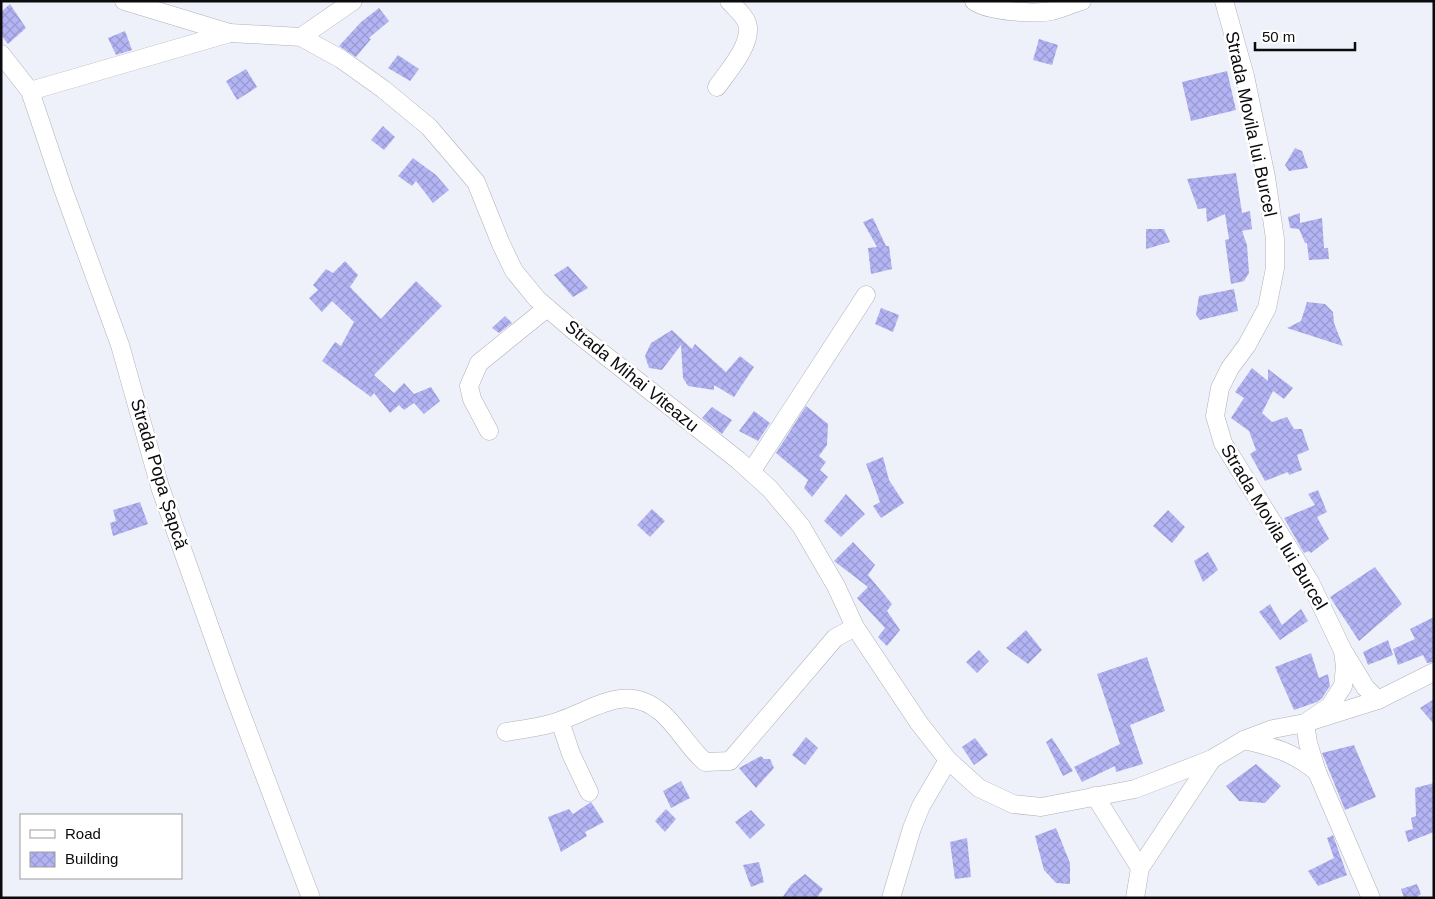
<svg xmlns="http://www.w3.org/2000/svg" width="1435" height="899" font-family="Arial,sans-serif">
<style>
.building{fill:url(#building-cross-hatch)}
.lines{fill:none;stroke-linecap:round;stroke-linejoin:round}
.minor-casing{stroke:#afb0b9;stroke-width:19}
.minor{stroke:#fff;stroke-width:18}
.labels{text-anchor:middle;stroke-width:5;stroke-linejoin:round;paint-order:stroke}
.street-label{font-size:18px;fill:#0b0b0e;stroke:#fff}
</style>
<defs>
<pattern id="building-cross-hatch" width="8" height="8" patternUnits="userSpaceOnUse" patternTransform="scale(1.25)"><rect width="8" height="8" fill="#b3b4f4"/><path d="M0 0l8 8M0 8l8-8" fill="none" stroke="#9999d0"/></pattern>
</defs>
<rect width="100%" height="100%" fill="#eff1fa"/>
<g class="building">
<polygon points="10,4 26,28 8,44 1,35 1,12"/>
<polygon points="379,8 389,21 369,38 371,39 356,57 339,46 361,22"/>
<polygon points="125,31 132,50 116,55 108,38"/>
<polygon points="1039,39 1058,45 1052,65 1033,60"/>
<polygon points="398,55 419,69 410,81 388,68"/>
<polygon points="246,69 257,87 237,100 226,81"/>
<polygon points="1227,71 1236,110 1191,121 1182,82"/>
<polygon points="383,126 395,137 384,150 371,140"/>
<polygon points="1295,148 1302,151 1308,168 1289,171 1285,165"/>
<polygon points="413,158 436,175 449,190 433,203 416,181 412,186 398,176"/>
<polygon points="1236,173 1242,213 1250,211 1252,229 1242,231 1247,245 1249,273 1244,281 1231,284 1225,240 1229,239 1225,214 1207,222 1206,208 1198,209 1187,179"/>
<polygon points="1300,213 1300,223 1322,218 1324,248 1328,248 1329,259 1309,260 1307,243 1305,243 1299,229 1290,228 1288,217"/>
<polygon points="873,218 886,246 889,246 892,269 871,274 868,248 877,247 863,222"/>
<polygon points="1146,229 1164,229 1170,242 1146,249"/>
<polygon points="345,261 358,275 350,287 381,319 416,281 442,306 374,375 394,393 404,383 414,394 431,387 440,401 424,414 414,403 404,410 399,405 390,413 374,393 371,397 322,361 335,342 341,346 354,322 332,301 322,312 309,298 318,290 313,285 326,269 333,273"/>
<polygon points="568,266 588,288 573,297 554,275"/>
<polygon points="1234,289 1238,311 1200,320 1196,315 1199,296"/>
<polygon points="1307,302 1325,304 1333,312 1334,323 1343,346 1287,328 1301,321"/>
<polygon points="881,308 899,315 893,332 875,324"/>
<polygon points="505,316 512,323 499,333 492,328"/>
<polygon points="672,330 692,349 695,344 726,372 740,356 754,367 734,397 714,385 714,390 688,386 683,378 681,345 662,370 649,368 645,356 651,343"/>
<polygon points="1252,368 1268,381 1268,369 1293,388 1284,399 1273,391 1262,413 1272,422 1287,417 1294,429 1302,429 1309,450 1297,455 1302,470 1289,475 1288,472 1265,481 1250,454 1256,450 1249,431 1231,418 1244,398 1235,392"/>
<polygon points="806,406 828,424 827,445 819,456 826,462 820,470 828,477 812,497 804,488 808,480 776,453"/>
<polygon points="712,407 732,420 722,434 702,418"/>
<polygon points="754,411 770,423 758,441 739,431"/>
<polygon points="883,457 889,480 904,503 881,518 873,506 880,502 866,464"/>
<polygon points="1318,490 1327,512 1317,517 1329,539 1311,553 1309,551 1304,553 1284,518 1315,505 1308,494"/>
<polygon points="846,494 865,514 841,537 824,521"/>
<polygon points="140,502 148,524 113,536 110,523 116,521 113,510"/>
<polygon points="652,509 665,521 650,537 637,525"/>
<polygon points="1168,510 1185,527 1172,543 1153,526"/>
<polygon points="853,542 875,565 868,575 892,604 887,611 900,630 887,646 878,637 885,628 857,598 868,587 834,561"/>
<polygon points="1208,552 1218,570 1203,582 1194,561"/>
<polygon points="1375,567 1402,604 1359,641 1330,597"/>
<polygon points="1270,604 1282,625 1301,609 1308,621 1280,640 1259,612"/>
<polygon points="1434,617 1434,662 1427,663 1423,655 1398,665 1393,649 1415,639 1410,629"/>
<polygon points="1026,630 1042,650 1028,664 1006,648"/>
<polygon points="1388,640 1393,655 1368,665 1363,652"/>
<polygon points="979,650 989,661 977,673 966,662"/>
<polygon points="1311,653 1319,678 1328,674 1330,686 1322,698 1317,702 1294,710 1275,667"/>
<polygon points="1147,657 1165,711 1130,725 1143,764 1116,772 1115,766 1082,782 1074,767 1120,744 1097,674"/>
<polygon points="1434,699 1434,724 1420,708"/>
<polygon points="806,737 818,748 805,765 792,755"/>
<polygon points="975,738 988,755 974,765 962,747"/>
<polygon points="1052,738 1073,771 1063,776 1046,742"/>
<polygon points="1354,745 1376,797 1345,810 1322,753"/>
<polygon points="761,756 764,759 770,759 774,768 756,788 739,768"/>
<polygon points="1256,764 1281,786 1265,803 1239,801 1226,786"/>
<polygon points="681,781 690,798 671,808 663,791"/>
<polygon points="1434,783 1434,832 1408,842 1405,831 1413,829 1411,818 1416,816 1415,788"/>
<polygon points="591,802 604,822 585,832 587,836 561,852 548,817 569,809 573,814"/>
<polygon points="666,809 676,819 665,832 655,821"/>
<polygon points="751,810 765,825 750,839 735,822"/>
<polygon points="1056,828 1070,863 1070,884 1056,883 1044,870 1035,836"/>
<polygon points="1333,835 1347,875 1318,886 1308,871 1334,858 1327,838"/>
<polygon points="967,838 971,877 955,879 950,842"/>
<polygon points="759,862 764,882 751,887 743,865"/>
<polygon points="805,874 823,889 817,898 782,898 791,885"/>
<polygon points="1417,884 1421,894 1416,898 1404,898 1401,889"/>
</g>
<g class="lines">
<defs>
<g id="minor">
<polyline points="124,1 230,33 301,37 341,59 383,89 429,127 476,182 501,244 514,271 537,299 573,330 738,460 770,489 801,526 836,586 855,627 919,723 948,760 979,788 1013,804 1041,807 1135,789 1212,759 1244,740 1273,729 1305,723 1378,700 1434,672"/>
<path d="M 974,1 C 988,12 1034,14 1052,11 C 1062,8 1072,4 1082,1"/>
<polyline points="1224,1 1245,76 1266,177 1275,239 1275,268 1267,308 1247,345 1230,368 1220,388 1215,416 1223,443 1310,582 1343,651 1345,667 1343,686 1330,706 1305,723 1308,743 1317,772"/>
<polyline points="301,37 353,1"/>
<polyline points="1,54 30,91 63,189 120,345 160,487 233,692 311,898"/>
<path d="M 717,87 C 728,71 750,47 748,27 C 747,17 735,8 729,1"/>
<polyline points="30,91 230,33"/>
<polyline points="489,431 472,399 469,386 479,363 547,308"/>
<polyline points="751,472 866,295"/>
<polyline points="1345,654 1365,687 1378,700"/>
<polyline points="560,721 571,754 589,792"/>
<path d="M 506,732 C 524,729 545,727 562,720 C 598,707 627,683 662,713 C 678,727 688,747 705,762 L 730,761 L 835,638 L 855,627"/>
<path d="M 1244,740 C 1274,747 1293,752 1317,772 L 1371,898"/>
<polyline points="1095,796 1140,868"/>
<polyline points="891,898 912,828 921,806 948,760"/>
<polyline points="1135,898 1140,868 1212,759"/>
</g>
</defs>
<use href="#minor" class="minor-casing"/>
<use href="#minor" class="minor"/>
</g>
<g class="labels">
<g class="street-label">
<text transform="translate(1251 124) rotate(78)" y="6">Strada Movila lui Burcel</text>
<text transform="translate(632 376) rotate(39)" y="6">Strada Mihai Viteazu</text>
<text transform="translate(159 474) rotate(73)" y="6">Strada Popa Șapcă</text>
<text transform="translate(1274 527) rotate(59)" y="6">Strada Movila lui Burcel</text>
</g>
</g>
<rect width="1435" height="899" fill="none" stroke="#0b0b0e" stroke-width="5"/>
<rect x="20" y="814" width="162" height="65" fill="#ffffff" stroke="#9d9d9f"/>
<rect x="30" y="830" width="25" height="8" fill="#ffffff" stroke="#9d9d9f"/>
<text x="65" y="839" font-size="15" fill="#0b0b0e">Road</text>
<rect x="30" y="852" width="25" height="15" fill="url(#building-cross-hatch)" stroke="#9d9d9f"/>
<text x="65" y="864" font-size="15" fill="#0b0b0e">Building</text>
<path d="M1255 42v8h100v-8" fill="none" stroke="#0b0b0e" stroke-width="2.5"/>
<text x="1262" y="42" font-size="15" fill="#0b0b0e" stroke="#ffffff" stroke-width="4" paint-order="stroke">50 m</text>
</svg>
